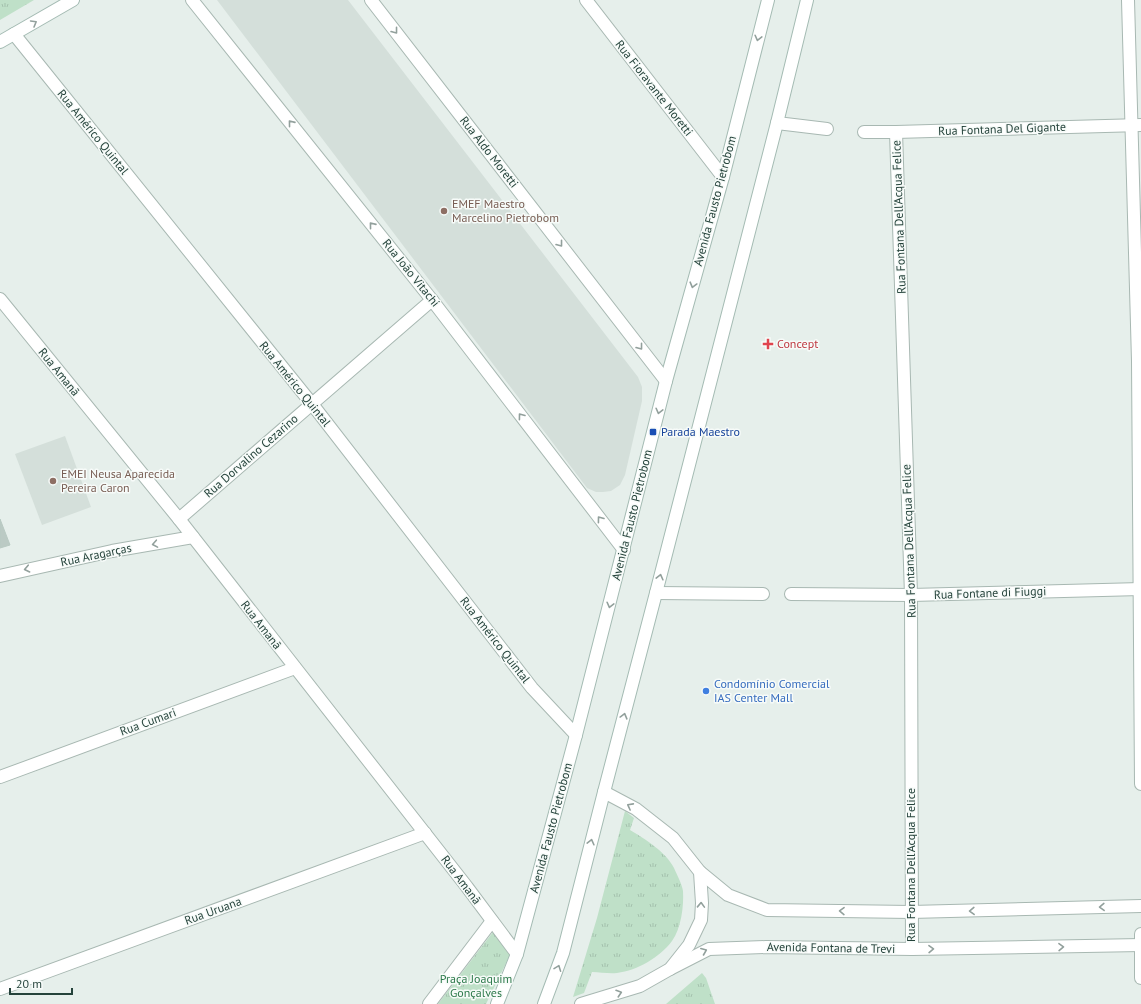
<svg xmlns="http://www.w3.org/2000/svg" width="1141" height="1004" font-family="'PT Sans',sans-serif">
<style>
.built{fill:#d4dfda}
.grass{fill:url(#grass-tufts)}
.building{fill:#bbcac4;stroke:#b8c9c2}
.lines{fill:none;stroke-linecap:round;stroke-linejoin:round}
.minor-casing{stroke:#a8b8b2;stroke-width:14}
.secondary-casing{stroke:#a4bbb3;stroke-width:14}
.minor{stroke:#fff;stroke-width:12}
.secondary{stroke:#fff;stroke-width:12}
.oneway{stroke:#92a09c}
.education-dot{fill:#8d6e63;stroke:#f7fbf9;stroke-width:1.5}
.health-dot{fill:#e0444e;stroke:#f7fbf9;stroke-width:1.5}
.transit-dot{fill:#1a4fb4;stroke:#f7fbf9;stroke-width:1.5}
.shop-dot{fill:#3f7fe0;stroke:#f7fbf9;stroke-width:1.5}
.labels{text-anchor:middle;stroke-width:3;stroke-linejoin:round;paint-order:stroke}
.street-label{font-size:12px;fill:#24423a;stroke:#f7fbf9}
.education-label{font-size:12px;fill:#785e54;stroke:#f7fbf9;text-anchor:start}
.health-label{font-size:12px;fill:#be3a42;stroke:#f7fbf9;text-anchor:start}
.transit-label{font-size:12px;fill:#164399;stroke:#f7fbf9;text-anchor:start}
.shop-label{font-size:12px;fill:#366cbe;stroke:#f7fbf9;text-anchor:start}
.park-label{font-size:12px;fill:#2d7a4b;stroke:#f7fbf9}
</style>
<defs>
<pattern id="grass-tufts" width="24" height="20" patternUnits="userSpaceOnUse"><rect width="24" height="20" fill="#bfe0c8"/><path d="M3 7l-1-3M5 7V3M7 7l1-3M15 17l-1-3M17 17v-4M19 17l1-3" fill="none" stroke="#a4c1ad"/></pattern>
</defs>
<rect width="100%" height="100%" fill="#e6efeb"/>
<g class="built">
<polygon points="217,0 348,0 638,377 642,387 642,401 625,475 620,485 611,491 603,492 596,492 587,488"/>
<polygon points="65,436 91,507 42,525 15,454"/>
</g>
<g class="grass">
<polygon points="0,0 34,0 0,20"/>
<path d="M 625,811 L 634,818 L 630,830 C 645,839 666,852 674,868 C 677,875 682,884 683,891 C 684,906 681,929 672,941 C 659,958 638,970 617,973 C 609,974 600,972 592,972 L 584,993 L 573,997 L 597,918 Z"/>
<polygon points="493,932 510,955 486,1004 438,1004"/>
<polygon points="702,973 706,978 715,1004 666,1004"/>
</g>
<polygon class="building" points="0,519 10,545 0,548"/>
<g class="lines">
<defs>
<g id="minor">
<polyline points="192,0 432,300 624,550"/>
<polyline points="371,0 666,381"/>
<polyline points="586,0 723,177"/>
<polyline points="1128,0 1138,361 1141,784"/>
<polyline points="14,34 312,404 532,688 576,735"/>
<polyline points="777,123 827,129"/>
<polyline points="864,132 896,132 1141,125"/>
<polyline points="896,132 911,595 912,949"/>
<polyline points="0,299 179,519 467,887 517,954"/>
<polyline points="179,519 432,300"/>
<polyline points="0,576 112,551 193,537"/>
<polyline points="656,593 763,594"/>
<polyline points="791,594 911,595 1141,589"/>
<polyline points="0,777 295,668"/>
<polyline points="700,872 728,895 767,910 911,912 1141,906"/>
<polyline points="1141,934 1141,978"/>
<polyline points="670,969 709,949 766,947 912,949 1141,945"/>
<polyline points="0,989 425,833"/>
<polyline points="429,1004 492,921"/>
<polyline points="581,1004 640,986 670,969 689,945 701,920 702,903 700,872 673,838 636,809 604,792"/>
</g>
<g id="secondary">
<polyline points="0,42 73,0"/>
<polyline points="497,1004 517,954 576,735 666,381 723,177 768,0"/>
<polyline points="544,1004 563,953 604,792 656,593 777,123 807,0"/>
</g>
</defs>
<use href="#minor" class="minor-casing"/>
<use href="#secondary" class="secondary-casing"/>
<use href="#minor" class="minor"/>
<use href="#secondary" class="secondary"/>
</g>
<defs><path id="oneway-chevron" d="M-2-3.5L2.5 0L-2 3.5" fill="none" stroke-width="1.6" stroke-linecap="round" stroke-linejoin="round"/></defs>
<g class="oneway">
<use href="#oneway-chevron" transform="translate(34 23) rotate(-30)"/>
<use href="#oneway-chevron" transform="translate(395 31) rotate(52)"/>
<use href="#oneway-chevron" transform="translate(758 38) rotate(104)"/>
<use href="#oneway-chevron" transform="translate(291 123) rotate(-129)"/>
<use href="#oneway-chevron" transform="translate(372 225) rotate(-129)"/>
<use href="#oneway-chevron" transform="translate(560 244) rotate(52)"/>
<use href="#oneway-chevron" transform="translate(693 285) rotate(105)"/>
<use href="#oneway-chevron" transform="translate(640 347) rotate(52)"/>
<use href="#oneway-chevron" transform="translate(659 411) rotate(104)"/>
<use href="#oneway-chevron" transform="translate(521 416) rotate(-127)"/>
<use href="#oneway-chevron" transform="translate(600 519) rotate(-127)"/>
<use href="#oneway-chevron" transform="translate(155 544) rotate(170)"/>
<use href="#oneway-chevron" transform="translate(27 569) rotate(168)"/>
<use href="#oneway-chevron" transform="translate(660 577) rotate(-76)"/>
<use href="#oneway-chevron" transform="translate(610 605) rotate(104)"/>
<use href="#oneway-chevron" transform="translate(624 716) rotate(-75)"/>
<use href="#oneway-chevron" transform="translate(630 806) rotate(-152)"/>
<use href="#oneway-chevron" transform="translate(591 842) rotate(-76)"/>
<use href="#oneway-chevron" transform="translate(701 905) rotate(-88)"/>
<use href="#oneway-chevron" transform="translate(1102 907) rotate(178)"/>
<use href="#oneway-chevron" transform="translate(842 911) rotate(-179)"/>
<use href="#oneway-chevron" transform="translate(972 911) rotate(178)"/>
<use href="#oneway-chevron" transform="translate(1061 947) rotate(-1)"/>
<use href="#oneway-chevron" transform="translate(931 949) rotate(-1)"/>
<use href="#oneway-chevron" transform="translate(704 951) rotate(-22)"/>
<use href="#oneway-chevron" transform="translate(558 968) rotate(-69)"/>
<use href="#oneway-chevron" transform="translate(619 993) rotate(-18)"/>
</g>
<g class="education-dot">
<circle cx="444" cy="211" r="4"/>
<circle cx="53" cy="481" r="4"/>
</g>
<path class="health-dot" d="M766 338h4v4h4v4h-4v4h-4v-4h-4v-4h4z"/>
<rect class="transit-dot" x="649" y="428" width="8" height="8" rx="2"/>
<circle class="shop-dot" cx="706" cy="691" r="4"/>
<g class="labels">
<g class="street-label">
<text transform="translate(654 88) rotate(52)" y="4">Rua Fioravante Moretti</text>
<text transform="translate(1002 129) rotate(-2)" y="4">Rua Fontana Del Gigante</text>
<text transform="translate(93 132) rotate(51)" y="4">Rua Américo Quintal</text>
<text transform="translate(489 152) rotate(52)" y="4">Rua Aldo Moretti</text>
<text transform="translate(715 201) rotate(-75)" y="4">Avenida Fausto Pietrobom</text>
<text transform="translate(899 217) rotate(-92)" y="4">Rua Fontana Dell'Acqua Felice</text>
<text transform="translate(411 273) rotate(51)" y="4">Rua João Vitachi</text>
<text transform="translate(59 372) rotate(51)" y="4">Rua Amanã</text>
<text transform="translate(295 384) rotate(51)" y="4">Rua Américo Quintal</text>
<text transform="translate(251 456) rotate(-41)" y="4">Rua Dorvalino Cezarino</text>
<text transform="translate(632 515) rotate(-76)" y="4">Avenida Fausto Pietrobom</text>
<text transform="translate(909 541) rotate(-92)" y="4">Rua Fontana Dell'Acqua Felice</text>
<text transform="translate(96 555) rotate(-12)" y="4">Rua Aragarças</text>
<text transform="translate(990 593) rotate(-2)" y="4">Rua Fontane di Fiuggi</text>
<text transform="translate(261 625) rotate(52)" y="4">Rua Amanã</text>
<text transform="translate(495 640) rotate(52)" y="4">Rua Américo Quintal</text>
<text transform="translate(148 722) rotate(-20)" y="4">Rua Cumari</text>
<text transform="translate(551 828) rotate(-75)" y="4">Avenida Fausto Pietrobom</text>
<text transform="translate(911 865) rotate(-90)" y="4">Rua Fontana Dell'Acqua Felice</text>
<text transform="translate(461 880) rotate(53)" y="4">Rua Amanã</text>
<text transform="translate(213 911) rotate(-20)" y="4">Rua Uruana</text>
<text transform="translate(831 948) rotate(1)" y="4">Avenida Fontana de Trevi</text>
</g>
<g class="education-label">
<text x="452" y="208">EMEF Maestro<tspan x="452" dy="14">Marcelino Pietrobom</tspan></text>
<text x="61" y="478">EMEI Neusa Aparecida<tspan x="61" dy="14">Pereira Caron</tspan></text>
</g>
<g class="health-label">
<text x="777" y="348">Concept</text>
</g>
<g class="transit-label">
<text x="661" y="436">Parada Maestro</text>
</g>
<g class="shop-label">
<text x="714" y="688">Condomínio Comercial<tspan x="714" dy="14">IAS Center Mall</tspan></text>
</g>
<g class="park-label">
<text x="476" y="983">Praça Joaquim<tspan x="476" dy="14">Gonçalves</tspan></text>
</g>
</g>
<path d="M10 988v6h62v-6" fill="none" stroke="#24423a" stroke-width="2"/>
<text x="16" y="988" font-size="12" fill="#24423a" stroke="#f7fbf9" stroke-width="3" paint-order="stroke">20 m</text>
</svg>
